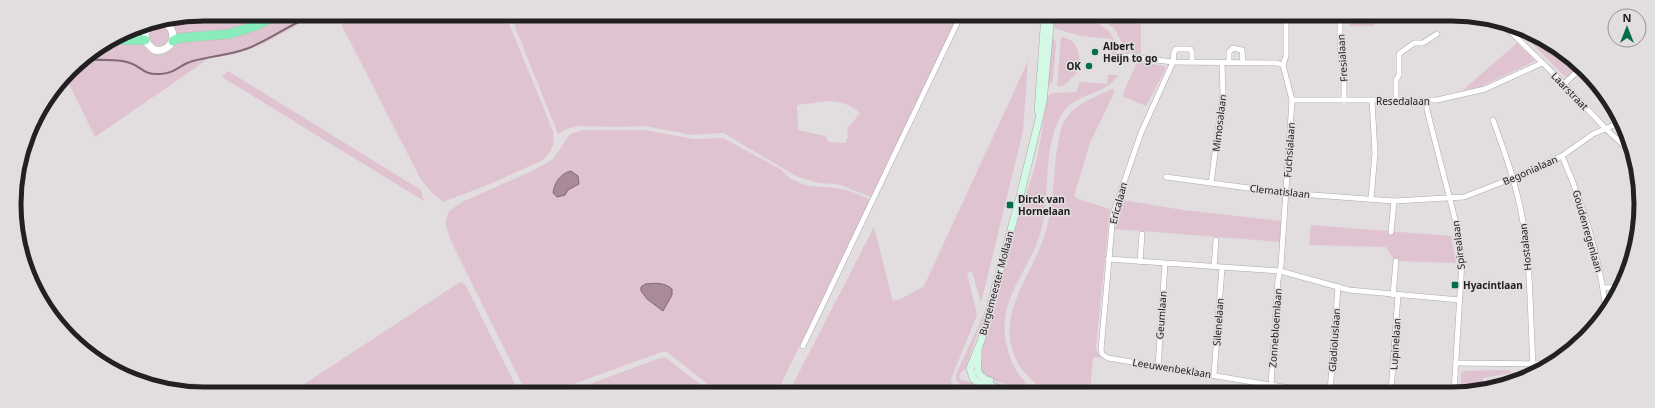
<svg xmlns="http://www.w3.org/2000/svg" width="1655" height="408" font-family="'Noto Sans',sans-serif">
<style>
.green{fill:#e0c3d0;fill-rule:evenodd}
.water{fill:#aa8998;stroke:#816a74}
.lines{fill:none;stroke-linecap:round;stroke-linejoin:round}
.stream{stroke:#816a74;stroke-width:2}
.minor-casing{stroke:#ada8aa;stroke-width:6}
.tertiary-casing{stroke:#ada8aa;stroke-width:8}
.secondary-casing{stroke:#ada8aa;stroke-width:8}
.trunk-casing{stroke:#bdbcbc;stroke-width:10}
.minor{stroke:#fff;stroke-width:5}
.tertiary{stroke:#fff;stroke-width:7}
.secondary{stroke:#d3f8e6;stroke-width:7}
.trunk{stroke:#88ecbb;stroke-width:9}
.poi-dot{fill:#026f47;stroke:#e2dddf;stroke-width:1.5}
.labels{text-anchor:middle;stroke-width:3;stroke-linejoin:round;paint-order:stroke}
.poi-label{font-size:10px;font-weight:bold;fill:#222021;stroke:#e2dddf;text-anchor:start}
.street-label{font-size:10px;fill:#222021;stroke:#e2dddf}
.rim{fill:none;stroke:#222021;stroke-width:5}
</style>
<rect width="100%" height="100%" fill="#e2dddf"/>
<g class="green">
<polygon points="204,14 274,14 229,32 177,36 171,21"/>
<polygon points="286,14 321,14 304,21 263,44 234,54 208,59 95,137 66,78 79,61 109,43 140,42 150,53 158,55 165,54 181,41 256,27"/>
<path d="M 336,14 L 505,14 L 553,131 C 555,144 552,151 543,160 L 490,184 L 443,202 L 429,190 L 420,178 Z"/>
<path d="M 510,14 L 959,15 L 872,197 L 837,184 L 819,183 L 798,177 L 723,133 L 692,135 L 645,126 L 617,127 L 578,126 L 566,129 L 558,134 ZM 829,101 C 842,102 849,104 860,113 L 847,129 L 848,137 L 845,143 L 829,142 L 825,136 L 798,130 L 797,105 Z"/>
<polygon points="1053,15 1087,15 1110,32 1113,38 1118,55 1112,55 1112,39 1081,36 1057,29 1054,28 1052,22"/>
<polygon points="1096,15 1176,15 1175,18 1171,19 1141,20 1141,54 1126,52 1115,29"/>
<polygon points="1289,15 1330,15 1330,23 1290,23"/>
<polygon points="1349,15 1374,16 1374,26 1349,26"/>
<circle cx="159" cy="36" r="10"/>
<polygon points="1519,30 1546,40 1578,67 1567,77 1565,77"/>
<polygon points="1053,37 1056,42 1053,80 1050,85 1047,81 1050,40"/>
<path d="M 1061,37 C 1076,37 1083,57 1078,69 C 1077,74 1073,77 1070,80 C 1066,84 1063,87 1057,86 Z"/>
<polygon points="1517,43 1535,61 1480,87 1463,90"/>
<path d="M 1028,61 L 1023,131 L 981,303 L 972,271 L 967,273 L 977,315 L 951,379 L 952,384 L 974,392 L 789,392 L 874,227 C 881,252 886,276 893,301 L 901,299 L 924,286 Z"/>
<polygon points="1137,62 1165,66 1165,70 1146,106 1122,96"/>
<polygon points="228,71 421,190 424,201 222,77"/>
<path d="M 1108,75 L 1118,75 C 1106,96 1075,92 1062,114 C 1043,146 1050,187 1043,223 C 1033,272 991,298 1009,354 C 1013,369 1024,383 1037,392 L 1031,392 L 988,379 L 981,370 L 982,351 L 1021,207 C 1036,173 1043,135 1045,99 L 1052,93 L 1076,92 L 1080,82 L 1107,84 Z"/>
<path d="M 1112,89 L 1115,91 L 1090,143 L 1074,196 L 1078,199 L 1110,209 L 1096,347 L 1097,352 L 1103,357 L 1093,358 L 1090,392 C 1077,392 1063,394 1051,392 C 1041,391 1024,373 1019,365 C 991,315 1033,277 1046,231 C 1056,197 1052,160 1062,126 C 1072,104 1091,99 1112,89 Z"/>
<path d="M 583,130 L 644,130 L 694,139 L 723,138 L 780,169 L 790,178 L 802,184 L 811,186 L 836,188 L 850,191 L 871,200 L 777,392 L 718,392 L 667,352 L 662,352 L 551,392 L 526,392 L 451,241 L 446,226 L 446,220 L 449,211 L 462,202 L 534,170 L 553,159 L 570,134 ZM 567,172 L 575,187 L 553,193 L 557,181 ZM 650,284 L 663,311 C 655,304 641,299 641,288 Z"/>
<polygon points="1122,200 1183,210 1282,221 1281,242 1115,229"/>
<polygon points="1311,225 1451,236 1456,263 1395,261 1386,247 1309,245"/>
<polygon points="460,282 465,284 519,392 292,392"/>
<path d="M 984,314 L 965,370 L 961,372 L 959,379 L 1006,392 C 996,392 962,390 957,381 C 956,380 956,376 956,374 Z"/>
<polygon points="660,358 666,358 710,392 568,392"/>
<polygon points="1497,370 1510,371 1511,373 1483,378 1483,382 1507,383 1476,392 1461,392 1461,373 1464,371"/>
<polygon points="147,382 197,383 204,392 179,392"/>
</g>
<g class="water">
<path d="M 571,171 L 578,176 L 579,184 L 568,190 L 565,195 L 557,197 L 553,193 C 554,183 561,173 571,171 Z"/>
<path d="M 645,284 C 655,283 664,282 672,289 L 672,295 L 663,311 L 647,299 L 641,291 L 641,287 Z"/>
</g>
<g class="lines">
<path class="stream" d="M 85,58 C 99,62 117,58 130,63 C 143,67 142,75 160,74 C 175,74 180,64 193,61 C 211,56 229,55 246,49 C 271,40 292,22 317,14"/>
<defs>
<g id="minor">
<polyline points="1340,15 1340,47 1344,70 1344,100"/>
<polyline points="1505,26 1564,84 1605,128 1635,156"/>
<polyline points="1123,56 1173,62 1277,63 1283,65 1292,100 1437,100 1485,89 1542,63"/>
<polyline points="1192,62 1192,52 1190,49 1176,49 1174,52 1173,62 1141,133 1113,214 1101,350 1102,354 1108,358 1313,392"/>
<polyline points="1229,63 1229,52 1233,48 1242,50 1243,63"/>
<polyline points="1283,65 1286,56 1286,21 1288,20"/>
<polyline points="1564,84 1580,69"/>
<polyline points="1396,101 1396,80 1399,75 1399,54 1414,43 1423,43 1437,34"/>
<polyline points="1427,101 1427,110 1456,223 1462,261 1454,392"/>
<path d="M 1493,120 C 1505,153 1517,186 1523,222 C 1531,268 1530,317 1533,364"/>
<path d="M 1562,156 C 1584,206 1599,256 1606,309"/>
<polyline points="1166,177 1286,193 1394,201 1464,197 1513,178 1562,156 1593,134 1619,123"/>
<polyline points="1211,183 1223,93 1222,63"/>
<polyline points="1371,199 1375,153 1372,101"/>
<polyline points="1391,232 1394,201"/>
<polyline points="1108,259 1280,271 1349,290 1460,300"/>
<polyline points="1140,262 1142,234"/>
<polyline points="1214,267 1216,240"/>
<polyline points="1603,288 1622,287"/>
<polyline points="1393,295 1396,261"/>
<polyline points="803,346 961,15"/>
<polyline points="1456,363 1549,364"/>
<polyline points="1158,367 1165,264"/>
<polyline points="1214,375 1222,268"/>
<polyline points="1271,385 1278,280 1281,265 1292,100"/>
<polyline points="1330,392 1338,287"/>
<polyline points="1391,392 1398,295"/>
</g>
<path id="tertiary" d="M 151,25 L 145,33 L 146,42 L 154,50 C 173,54 181,29 162,22"/>
<g id="secondary">
<polyline points="1038,111 1045,15"/>
<path d="M 978,350 C 979,365 972,375 990,381"/>
<polyline points="1021,392 1006,390 977,382 973,378 970,368 981,341 1020,196 1043,103 1051,15"/>
</g>
<g id="trunk">
<polyline points="113,40 145,40"/>
<polyline points="173,41 179,38 229,34 255,26 280,14"/>
</g>
</defs>
<use href="#minor" class="minor-casing"/>
<use href="#tertiary" class="tertiary-casing"/>
<use href="#secondary" class="secondary-casing"/>
<use href="#trunk" class="trunk-casing"/>
<use href="#minor" class="minor"/>
<use href="#tertiary" class="tertiary"/>
<use href="#secondary" class="secondary"/>
<use href="#trunk" class="trunk"/>
</g>
<g class="poi-dot">
<circle cx="1095" cy="52" r="4"/>
<circle cx="1089" cy="66" r="4"/>
<rect x="1006" y="201" width="8" height="8" rx="2"/>
<rect x="1451" y="281" width="8" height="8" rx="2"/>
</g>
<g class="labels">
<g class="poi-label">
<text x="1103" y="50">Albert<tspan x="1103" dy="12">Heijn to go</tspan></text>
<text x="1081" y="70" text-anchor="end">OK</text>
<text x="1018" y="203">Dirck van<tspan x="1018" dy="12">Hornelaan</tspan></text>
<text x="1463" y="289">Hyacintlaan</text>
</g>
<g class="street-label">
<text transform="translate(1342 58) rotate(-94)" y="4">Fresialaan</text>
<text transform="translate(1570 91) rotate(46)" y="4">Laarstraat</text>
<text x="1403" y="105">Resedalaan</text>
<text transform="translate(1219 123) rotate(-83)" y="4">Mimosalaan</text>
<text transform="translate(1289 150) rotate(-86)" y="4">Fuchsialaan</text>
<text transform="translate(1530 170) rotate(-24)" y="4">Begonialaan</text>
<text transform="translate(1280 191) rotate(6)" y="4">Clematislaan</text>
<text transform="translate(1118 203) rotate(-75)" y="4">Ericalaan</text>
<text transform="translate(1588 231) rotate(74)" y="4">Goudenregenlaan</text>
<text transform="translate(1458 245) rotate(-97)" y="4">Spirealaan</text>
<text transform="translate(1525 247) rotate(-96)" y="4">Hostalaan</text>
<text transform="translate(996 283) rotate(-75)" y="4">Burgemeester Mollaan</text>
<text transform="translate(1161 315) rotate(-86)" y="4">Geumlaan</text>
<text transform="translate(1218 322) rotate(-86)" y="4">Silenelaan</text>
<text transform="translate(1275 328) rotate(-86)" y="4">Zonnebloemlaan</text>
<text transform="translate(1334 340) rotate(-86)" y="4">Gladioluslaan</text>
<text transform="translate(1395 344) rotate(-86)" y="4">Lupinelaan</text>
<text transform="translate(1172 368) rotate(9)" y="4">Leeuwenbeklaan</text>
</g>
</g>
<path d="M0 0H1655V408H0ZM204 21H1451A183 183 0 0 1 1634 204V204A183 183 0 0 1 1451 387H204A183 183 0 0 1 21 204V204A183 183 0 0 1 204 21Z" fill="#e2dddf" fill-rule="evenodd"/>
<path class="rim" d="M204 21H1451A183 183 0 0 1 1634 204V204A183 183 0 0 1 1451 387H204A183 183 0 0 1 21 204V204A183 183 0 0 1 204 21Z"/>
<g transform="translate(1627 28)"><circle r="19" fill="#e2dddf" stroke="#959193"/>
<path d="M0-3L7 15L0 10L-7 15Z" fill="#026f47"/>
<text y="-6" font-size="11" font-weight="bold" text-anchor="middle" fill="#222021">N</text>
</g>
</svg>
